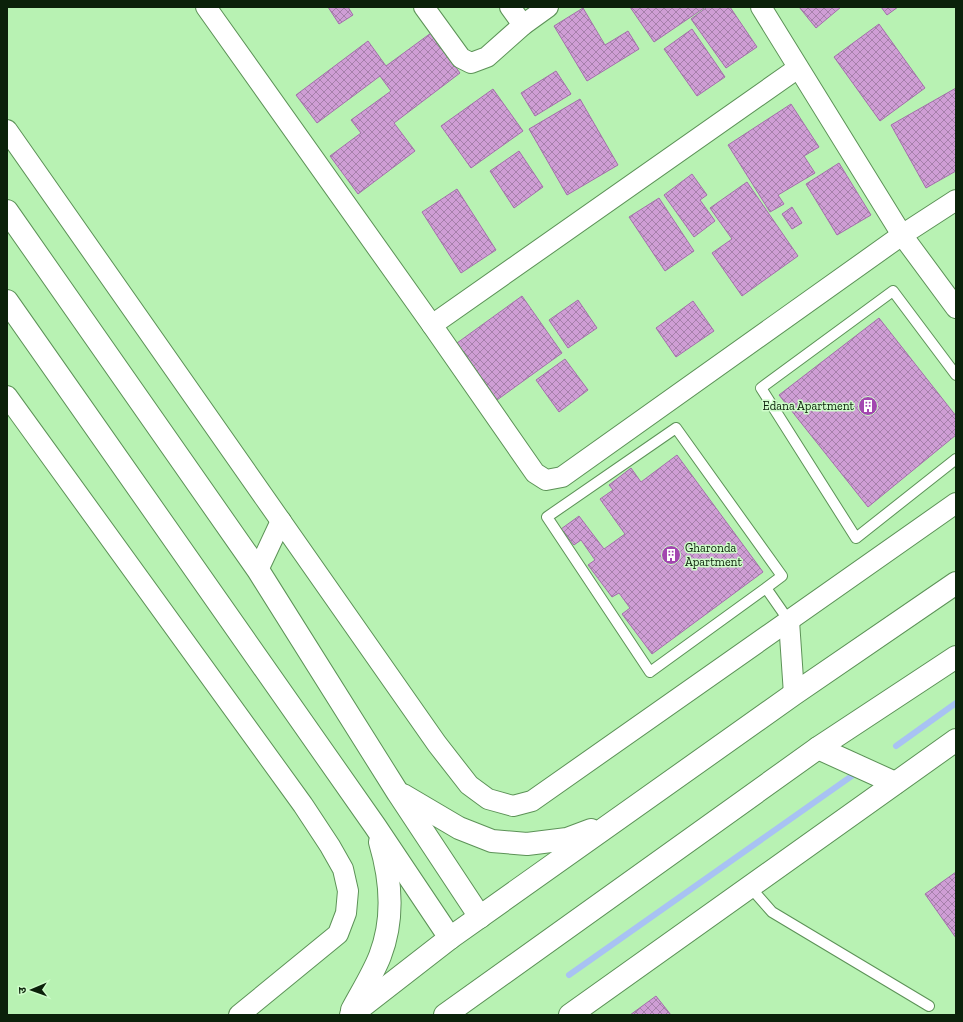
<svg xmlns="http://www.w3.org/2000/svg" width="963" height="1022" font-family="'Zilla Slab','Noto Sans Devanagari',serif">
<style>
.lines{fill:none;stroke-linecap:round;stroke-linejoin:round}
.stream{stroke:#a8c2f3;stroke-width:6}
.building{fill:url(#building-cross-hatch);stroke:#a370aa}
.lane-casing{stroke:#5c9257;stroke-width:12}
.street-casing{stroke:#5c9257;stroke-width:22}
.secondary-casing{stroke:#5c9257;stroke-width:24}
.lane{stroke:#fff;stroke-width:10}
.street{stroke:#fff;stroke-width:20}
.secondary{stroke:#fff;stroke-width:22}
.labels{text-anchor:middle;stroke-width:3;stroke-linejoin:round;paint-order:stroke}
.poi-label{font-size:12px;fill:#0b210a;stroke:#cefcc9;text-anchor:end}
</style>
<defs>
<pattern id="building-cross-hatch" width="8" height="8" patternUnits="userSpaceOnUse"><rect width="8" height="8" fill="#cf9ed5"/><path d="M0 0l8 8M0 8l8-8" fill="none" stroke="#a680ab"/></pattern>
</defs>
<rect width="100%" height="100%" fill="#b8f2b3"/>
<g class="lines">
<g class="stream">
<polyline points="896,746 956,703"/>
<polyline points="569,975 856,773"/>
</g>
</g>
<g class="building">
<polygon points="328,7 348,7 353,15 339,24"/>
<polygon points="630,7 703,7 704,8 654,42"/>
<polygon points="705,7 730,7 757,47 726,68 691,19 706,8"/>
<polygon points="799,7 841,7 816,28"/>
<polygon points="881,7 898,7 887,15"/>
<polygon points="583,8 605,45 628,31 639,49 587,81 554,26"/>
<polygon points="879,24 925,88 880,121 834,57"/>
<polygon points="692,29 725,77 697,96 664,49"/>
<polygon points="431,33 460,73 394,123 415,151 358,194 330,156 361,133 351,120 391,91 380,76 317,123 296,95 368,41 386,66"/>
<polygon points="556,71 571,94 535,116 521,93"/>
<polygon points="956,88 956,171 926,188 891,125"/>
<polygon points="493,89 523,131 471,168 441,126"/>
<polygon points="580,99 618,165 567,195 529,129"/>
<polygon points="791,104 819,147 804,156 815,173 778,195 784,204 770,212 728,145"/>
<polygon points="519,151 543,187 514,208 490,171"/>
<polygon points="839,163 871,215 837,235 806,184"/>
<polygon points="692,174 707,195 700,200 715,221 694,237 664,195"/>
<polygon points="747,182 798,256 742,296 712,253 732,239 710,208"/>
<polygon points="457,189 496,250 461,273 422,212"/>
<polygon points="659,198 694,251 665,271 629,217"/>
<polygon points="792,207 802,223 792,229 782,214"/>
<polygon points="522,296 562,353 497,400 457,343"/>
<polygon points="578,300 597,328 568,348 549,320"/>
<polygon points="693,301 714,331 676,357 656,328"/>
<polygon points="879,318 956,416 956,435 868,507 779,395"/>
<polygon points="565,359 588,390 559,412 536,380"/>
<polygon points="677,455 763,572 652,654 622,614 630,608 619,593 612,597 588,565 595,560 581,540 574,545 561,529 579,516 604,549 625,534 600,499 613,490 609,485 631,468 641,482"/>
<polygon points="956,872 956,938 925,894"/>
<polygon points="656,996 671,1015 630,1015"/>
</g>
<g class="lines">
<defs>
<g id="lane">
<polyline points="956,375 893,291 761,388 856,538 956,459"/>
<polyline points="766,588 782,576 676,428 547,517 650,672 766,588 789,621"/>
<polyline points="750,887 772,912 929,1006"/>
</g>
<g id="street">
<polyline points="206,7 432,325 535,473 546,480 562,477 902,235 956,200"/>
<polyline points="424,7 461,58 471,63 487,57 523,25 548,7"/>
<polyline points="510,7 523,25"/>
<polyline points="761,7 902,235 956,308"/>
<polyline points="7,130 437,744 469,785 488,799 513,806 532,801 956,503"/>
<polyline points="432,325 798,68"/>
<polyline points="7,396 303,805 330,846 343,869 348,891 346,913 338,934 239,1015"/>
<polyline points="258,570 281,521"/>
<polyline points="789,621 794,694"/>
</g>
<g id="secondary">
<polyline points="7,211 258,570 398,793 480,917"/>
<polyline points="7,301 375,826 450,938"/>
<polyline points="818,748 895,783"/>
<polyline points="403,795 459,828 492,841 527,844 567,839 591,830"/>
<path d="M 352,1010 C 361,993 373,974 380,956 C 394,920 391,879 380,842"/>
<polyline points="351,1015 450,938 794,694 956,583"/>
<polyline points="445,1015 818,748 956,657"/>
<polyline points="570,1015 956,740"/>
</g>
</defs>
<use href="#lane" class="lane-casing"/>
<use href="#street" class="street-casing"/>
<use href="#secondary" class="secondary-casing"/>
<use href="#lane" class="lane"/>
<use href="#street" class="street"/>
<use href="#secondary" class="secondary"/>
</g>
<defs>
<symbol id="building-disc" viewBox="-11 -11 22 22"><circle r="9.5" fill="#a346b0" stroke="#cefcc9"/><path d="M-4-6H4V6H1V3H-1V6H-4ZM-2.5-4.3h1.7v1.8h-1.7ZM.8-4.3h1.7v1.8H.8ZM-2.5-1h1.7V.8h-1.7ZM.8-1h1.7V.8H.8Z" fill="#fff"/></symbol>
</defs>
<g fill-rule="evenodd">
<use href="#building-disc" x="857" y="395" width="22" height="22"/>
<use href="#building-disc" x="660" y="544" width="22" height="22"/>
</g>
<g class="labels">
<g class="poi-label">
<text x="854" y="410">Edana Apartment</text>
<text x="685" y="552" text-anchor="start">Gharonda<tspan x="685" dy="14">Apartment</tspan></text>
</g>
</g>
<rect width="963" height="1022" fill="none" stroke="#0b210a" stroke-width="16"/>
<g transform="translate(32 990) rotate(268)" stroke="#cefcc9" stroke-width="3" paint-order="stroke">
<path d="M0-3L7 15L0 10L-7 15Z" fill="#0b210a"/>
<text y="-6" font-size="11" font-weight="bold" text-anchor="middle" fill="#0b210a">उ</text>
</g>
</svg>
